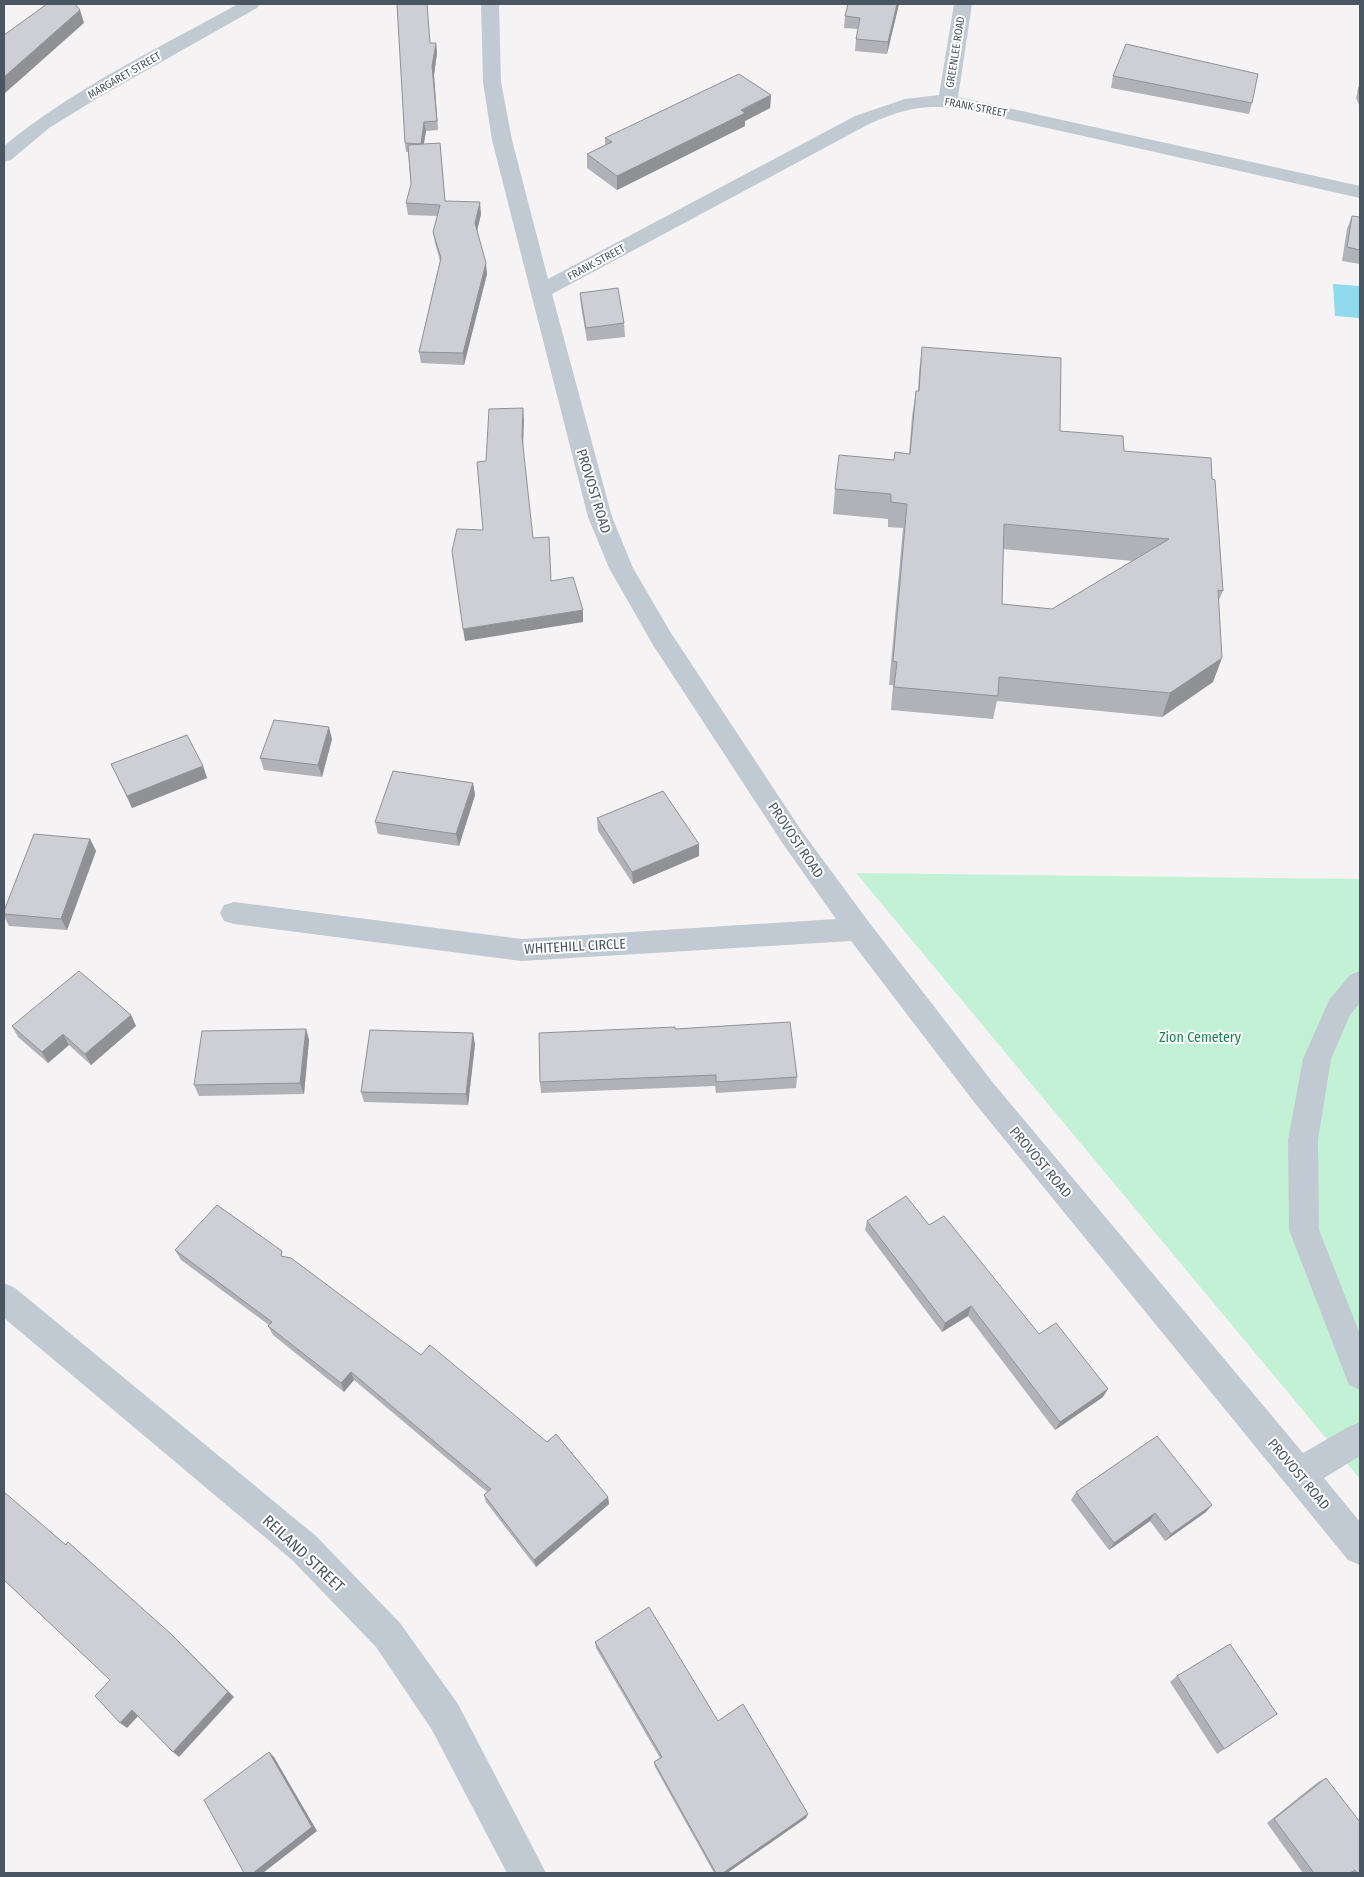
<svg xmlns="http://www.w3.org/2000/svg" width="1364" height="1877" font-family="'Fira Sans Condensed',sans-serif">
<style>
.green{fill:#c3f1d5}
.water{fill:#90daee}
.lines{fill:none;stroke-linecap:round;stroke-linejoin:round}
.minor{fill:#c1cad2;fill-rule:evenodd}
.wall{fill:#b0b2b7;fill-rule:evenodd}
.shaded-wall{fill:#909195}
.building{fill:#cdcfd5;stroke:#909195;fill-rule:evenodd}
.labels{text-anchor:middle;stroke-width:4;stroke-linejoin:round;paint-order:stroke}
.far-street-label{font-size:11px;fill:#4a5661;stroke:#fff}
.street-label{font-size:14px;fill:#4a5661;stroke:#fff}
.park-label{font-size:14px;fill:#17864f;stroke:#fff}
.near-street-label{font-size:16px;fill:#4a5661;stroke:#fff}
</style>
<rect width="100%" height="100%" fill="#f5f3f3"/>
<polygon class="green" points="856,873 1360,879 1360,1479"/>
<polygon class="water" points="1333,284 1360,286 1360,318 1335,316"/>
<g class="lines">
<g class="minor">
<path d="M 238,4 L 260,4 L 257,8 L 101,96 L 49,128 L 11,160 L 4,162 L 4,146 C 74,88 159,48 238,4 Z"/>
<path d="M 481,4 L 499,4 L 501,82 L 512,140 L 548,279 L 855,116 L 905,99 L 939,95 L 954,4 L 972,4 L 958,97 L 1360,186 L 1360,198 L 976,112 C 931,103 910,106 869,124 L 552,294 L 612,517 L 633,568 L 671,633 L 801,830 L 868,921 L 994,1084 L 1303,1453 L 1348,1427 L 1360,1422 L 1360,1456 L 1324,1478 L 1360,1522 L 1360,1565 L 1348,1560 L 974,1102 L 851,941 L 522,961 L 234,924 L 224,921 L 220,913 L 224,905 L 234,902 L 522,939 L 836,919 L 783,844 L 653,645 L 609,568 L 588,517 L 492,140 L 483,82 Z"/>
<polygon points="1360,971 1360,1003 1350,1015 1331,1059 1318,1140 1319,1230 1360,1334 1360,1390 1349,1385 1289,1230 1288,1140 1303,1059 1329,1000 1350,975"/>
<polygon points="4,1283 15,1288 316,1536 400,1623 458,1704 546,1873 507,1873 432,1730 376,1647 292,1560 4,1318"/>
</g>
</g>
<g class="wall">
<polygon points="848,4 899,4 887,54 855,51 856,39 858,29 844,28 845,16"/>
<polygon points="431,43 436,43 437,53 434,75 438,130 426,131 424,144 440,143 445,201 481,214 477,231 487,274 464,365 421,363 419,352 440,261 435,243 433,232 438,216 408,215 406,203 411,184 408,152 406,152 405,143"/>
<polygon points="1113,76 1252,103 1249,114 1111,88"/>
<polygon points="1360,83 1360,107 1356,98"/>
<polygon points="771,95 770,108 745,121 745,126 617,190 587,168 587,154 605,145 605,138"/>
<polygon points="1352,216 1360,217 1360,264 1342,261 1347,229"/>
<polygon points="580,293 624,323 625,337 587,341 581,306"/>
<path d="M 922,347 L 1060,431 L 1212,479 L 1223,591 L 1218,602 L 1213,682 L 1162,717 L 997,701 L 993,719 L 891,710 L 893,685 L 889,685 L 903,528 L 888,527 L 888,519 L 833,514 L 835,489 L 894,460 L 909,454 L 912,416 L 916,391 L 918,391 L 919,372 ZM 1003,549 L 1133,561 L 1052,609 L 1002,604 Z"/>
<polygon points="332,739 322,777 264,770 260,758"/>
<polygon points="111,764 203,766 207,778 132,808"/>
<polygon points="473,783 475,795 459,846 378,834 375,822"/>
<polygon points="597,818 699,844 699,856 633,884 598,831"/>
<polygon points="90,839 96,851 67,930 9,926 4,916 4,911"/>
<polygon points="131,1015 136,1026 91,1065 69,1045 48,1063 18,1037 12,1026"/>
<polygon points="306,1029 309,1040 304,1094 199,1096 194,1085"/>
<polygon points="675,1029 797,1077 796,1088 716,1093 715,1086 541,1093 540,1082"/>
<polygon points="475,1044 468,1105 364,1102 361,1092"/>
<polygon points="867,1221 1039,1334 1103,1397 1055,1430 968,1316 942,1332 865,1230"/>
<polygon points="175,1250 284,1257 608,1497 609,1504 536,1567 486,1502 484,1495 487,1492 354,1380 344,1392 273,1335 268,1326 269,1325 181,1260"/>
<polygon points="1076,1492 1206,1512 1165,1541 1150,1521 1109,1550 1071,1500"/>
<polygon points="595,1642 718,1721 808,1814 806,1818 727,1873 714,1873 655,1767 654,1762 660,1758 596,1648"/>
<polygon points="1177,1676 1277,1714 1217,1754 1170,1682"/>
<polygon points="1326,1778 1360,1873 1303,1873 1267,1823 1318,1782"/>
</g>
<g class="shaded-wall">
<polygon points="897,4 899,4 887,54 888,42"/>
<polygon points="80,10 84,23 4,94 4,77"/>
<polygon points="436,43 437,53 434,75 438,130 432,66"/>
<polygon points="771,95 770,108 745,121 745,126 617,190 617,176"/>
<polygon points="424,122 426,131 422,153 421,144"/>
<polygon points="480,202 481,214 476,235 475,223"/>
<polygon points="486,263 487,274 464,365 463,353"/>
<polygon points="523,408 524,421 523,449 522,437"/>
<polygon points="583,610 583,622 465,641 463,629"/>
<polygon points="1222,658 1213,682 1162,717 1170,693"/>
<polygon points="329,727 332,739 322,777 318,765"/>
<polygon points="203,766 207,778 132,808 127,796"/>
<polygon points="473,783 475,795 459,846 456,834"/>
<polygon points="90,839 96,851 67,930 61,919"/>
<polygon points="699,844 699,856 633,884 632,872"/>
<polygon points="131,1015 136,1026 91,1065 85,1054"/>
<polygon points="306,1029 309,1040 304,1094 300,1083"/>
<polygon points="473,1033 475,1044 468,1105 466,1094"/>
<polygon points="63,1034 69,1045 48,1063 42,1052"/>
<polygon points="971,1306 968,1316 942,1332 945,1323"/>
<polygon points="351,1372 354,1380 344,1392 341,1383"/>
<polygon points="1108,1389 1103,1397 1055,1430 1060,1422"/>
<polygon points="608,1497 609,1504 536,1567 534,1560"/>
<polygon points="1212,1505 1206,1512 1165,1541 1171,1534"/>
<polygon points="1155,1513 1150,1521 1109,1550 1114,1543"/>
<polygon points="171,1634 234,1697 179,1757 173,1752"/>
<polygon points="132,1710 139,1715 127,1728 120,1723"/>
<polygon points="269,1752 274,1757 317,1831 263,1873 253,1873"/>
<polygon points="808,1814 806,1818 727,1873 723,1873"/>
</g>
<g class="building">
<polygon points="47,4 75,4 80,10 4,77 4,35"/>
<polygon points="397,4 427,4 430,43 436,43 432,66 437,121 424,122 421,144 405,143"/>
<polygon points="848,4 897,4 888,42 856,39 860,18 845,16"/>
<polygon points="1126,44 1258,74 1252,103 1113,76"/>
<polygon points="739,74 771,95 741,110 745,113 617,176 587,154 612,142 605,138"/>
<polygon points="1360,84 1360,96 1358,91"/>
<polygon points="440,143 445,201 480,202 475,223 486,263 463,353 419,352 441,258 433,232 440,205 406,203 411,184 408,145"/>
<polygon points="1352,216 1360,217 1360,250 1347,247"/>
<polygon points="618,288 624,323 586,328 580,293"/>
<path d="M 922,347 L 1061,358 L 1060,431 L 1123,436 L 1124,451 L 1211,458 L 1212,479 L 1215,480 L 1223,591 L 1218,590 L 1222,658 L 1170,693 L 999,677 L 998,696 L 894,687 L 897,662 L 893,661 L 907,504 L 891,502 L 891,494 L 835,489 L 839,455 L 894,460 L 895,452 L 910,454 L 916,391 L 919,391 ZM 1004,524 L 1169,539 L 1052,609 L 1002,604 Z"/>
<polygon points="523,408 522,437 533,538 549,537 551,581 573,577 583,610 463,629 452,551 457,529 483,530 477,462 486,461 489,409"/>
<polygon points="274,720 329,727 318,765 260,758"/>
<polygon points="187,735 203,766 127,796 111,764"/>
<polygon points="393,771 473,783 456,834 375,822"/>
<polygon points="663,791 699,844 632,872 597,818"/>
<polygon points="34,834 90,839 61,919 4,914 4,911"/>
<polygon points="79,971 131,1015 85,1054 63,1034 42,1052 12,1026"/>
<polygon points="790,1022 797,1077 716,1082 716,1075 540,1082 539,1033 675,1027 675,1029"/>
<polygon points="306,1029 300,1083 194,1085 202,1031"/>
<polygon points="370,1030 473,1033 466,1094 361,1092"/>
<polygon points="906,1196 929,1225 944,1216 1039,1334 1056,1323 1108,1389 1060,1422 971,1306 945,1323 867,1221"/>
<polygon points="217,1205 282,1251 281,1256 291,1258 421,1355 430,1345 547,1442 556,1434 608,1497 534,1560 484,1495 491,1489 351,1372 341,1383 268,1326 272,1322 175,1250"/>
<polygon points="1157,1436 1212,1505 1171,1534 1155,1513 1114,1543 1076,1492"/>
<polygon points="4,1492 66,1545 68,1542 171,1634 228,1692 173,1752 132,1710 120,1723 95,1696 110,1680 4,1580"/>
<polygon points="649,1607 718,1721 743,1704 808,1814 723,1873 716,1873 654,1762 662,1757 595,1642"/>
<polygon points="1230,1644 1277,1714 1224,1749 1177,1676"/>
<polygon points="269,1752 312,1827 253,1873 244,1873 204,1800"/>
<polygon points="1326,1778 1360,1822 1360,1873 1357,1873 1355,1870 1350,1873 1314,1873 1274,1819"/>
</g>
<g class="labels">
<g class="far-street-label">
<text transform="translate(955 52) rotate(-81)" y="4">GREENLEE ROAD</text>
<text transform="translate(124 75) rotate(-30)" y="4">MARGARET STREET</text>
<text transform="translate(976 107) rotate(11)" y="4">FRANK STREET</text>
<text transform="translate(596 262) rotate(-28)" y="4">FRANK STREET</text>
</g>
<g class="street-label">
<text transform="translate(594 491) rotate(73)" y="5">PROVOST ROAD</text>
<text transform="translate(796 840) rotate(56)" y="5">PROVOST ROAD</text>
<text transform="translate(575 946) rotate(-3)" y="5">WHITEHILL CIRCLE</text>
<text transform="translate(1041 1162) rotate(50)" y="5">PROVOST ROAD</text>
<text transform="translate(1299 1474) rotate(50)" y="5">PROVOST ROAD</text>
</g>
<g class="park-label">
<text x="1200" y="1042">Zion Cemetery</text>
</g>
<g class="near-street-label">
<text transform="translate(304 1553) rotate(43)" y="6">REILAND STREET</text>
</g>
</g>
<rect width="1364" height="1877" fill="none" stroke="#4a5661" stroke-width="10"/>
</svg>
